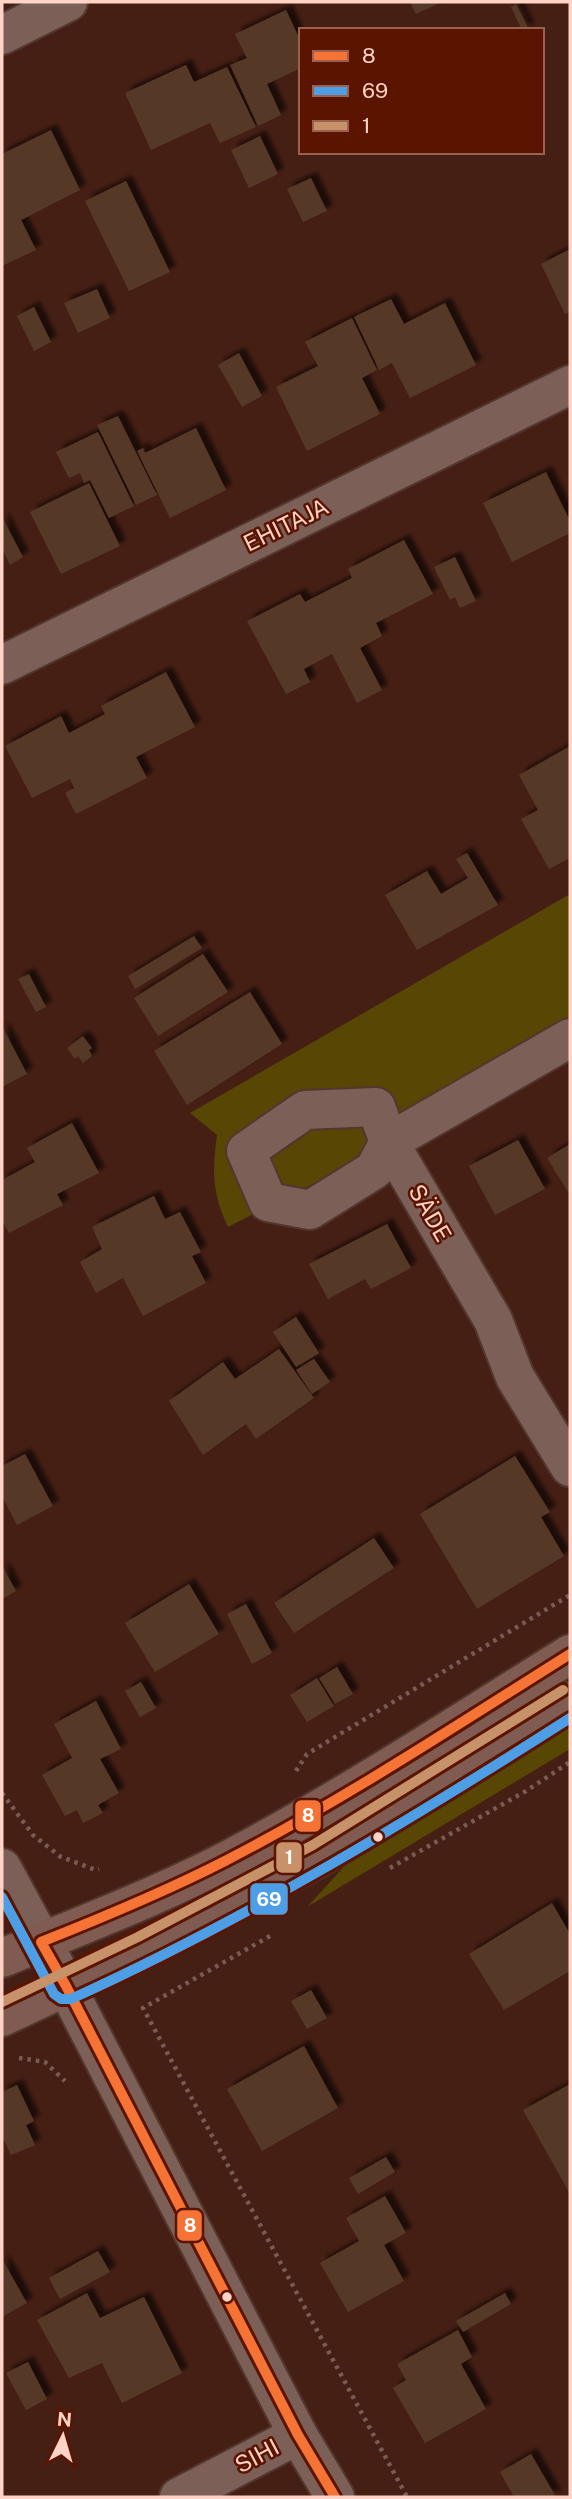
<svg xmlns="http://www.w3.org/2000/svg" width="572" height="2499" font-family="'Public Sans',sans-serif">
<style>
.green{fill:#574604}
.building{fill:#563828;filter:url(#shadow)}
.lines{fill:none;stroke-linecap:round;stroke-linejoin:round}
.minor-casing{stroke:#53372f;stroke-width:42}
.highway-casing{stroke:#53372f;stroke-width:42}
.path{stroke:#785b54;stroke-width:4.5;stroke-dasharray:3.5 5;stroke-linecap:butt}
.minor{stroke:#7c6057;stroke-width:38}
.highway{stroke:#7f5b51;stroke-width:38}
.bus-1-casing{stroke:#5a1400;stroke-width:16}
.bus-2-casing{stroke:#5a1400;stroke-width:16}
.bus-3-casing{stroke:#5a1400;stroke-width:16}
.bus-1{stroke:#f57335;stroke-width:10}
.bus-2{stroke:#4d9ee5;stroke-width:10}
.bus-3{stroke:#c7916a;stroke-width:10}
.bus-dot{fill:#ffd3c6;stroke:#5a1400;stroke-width:2.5}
.labels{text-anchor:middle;stroke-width:5;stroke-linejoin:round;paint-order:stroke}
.street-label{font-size:23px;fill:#ffd3c6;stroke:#5a1400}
.line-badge{stroke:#5a1400;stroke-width:2.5}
.badge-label{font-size:19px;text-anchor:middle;font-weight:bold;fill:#fff}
</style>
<defs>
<filter id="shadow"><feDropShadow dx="6" dy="-6" stdDeviation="2" flood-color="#0009"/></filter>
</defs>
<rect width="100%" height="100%" fill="#461f14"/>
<g class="green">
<path d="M 570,894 L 570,1030 L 384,1148 L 228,1227 C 212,1193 212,1171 217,1135 L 190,1113 Z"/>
<polygon points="570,1724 570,1749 307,1907 351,1859"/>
</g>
<g class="building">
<polygon points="410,2 442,2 416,14"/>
<polygon points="516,4 529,30 522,30 511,7"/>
<polygon points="286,10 301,42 301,68 267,84 281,115 258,126 230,65 247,58 235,34"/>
<polygon points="186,65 194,82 227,67 256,127 220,143 210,123 151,150 125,93"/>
<polygon points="51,130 80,190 21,220 36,250 2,266 2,154"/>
<polygon points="260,136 278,174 249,188 231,150"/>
<polygon points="311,178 327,211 303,222 287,189"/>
<polygon points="126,181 170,272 129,291 85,201"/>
<polygon points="570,249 570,312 565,314 541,264"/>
<polygon points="97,289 110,318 78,333 64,303"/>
<polygon points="391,299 404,324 445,303 476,365 410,398 392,363 379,370 354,317"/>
<polygon points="34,307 51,342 34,351 17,316"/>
<polygon points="352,318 377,370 362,378 380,414 307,451 276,387 318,366 305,342"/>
<polygon points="239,353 262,396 242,407 218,365"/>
<polygon points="118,416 157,495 136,505 97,425"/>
<polygon points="196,428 226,490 170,518 137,451 143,448 145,453"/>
<polygon points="98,432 134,506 109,518 90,480 84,483 80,473 69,478 56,452"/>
<polygon points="546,472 570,521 570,533 512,562 483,503"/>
<polygon points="89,483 120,546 61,574 30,512"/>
<polygon points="2,517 23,557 10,565 2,548"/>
<polygon points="404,540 433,594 376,623 382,636 360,648 382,690 357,703 332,654 304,669 310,682 286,694 247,621 300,594 305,602 352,578 348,569"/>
<polygon points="455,557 476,601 460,608 455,597 450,600 434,567"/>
<polygon points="166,672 195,727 136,757 147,778 76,814 65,793 74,788 70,779 32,798 5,746 61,716 69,733 105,714 101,706"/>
<polygon points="570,746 570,858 549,869 521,819 538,810 519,775"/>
<polygon points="467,853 498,905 417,950 385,895 427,871 441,894 468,878 456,859"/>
<polygon points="194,936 202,948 135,989 128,976"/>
<polygon points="203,954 228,992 158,1036 134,998"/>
<polygon points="29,974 46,1007 36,1012 18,979"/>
<polygon points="250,992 282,1044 187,1105 154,1051"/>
<polygon points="2,1026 27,1074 2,1087"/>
<polygon points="83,1036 92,1048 89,1050 92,1056 83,1063 78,1056 75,1059 67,1048"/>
<polygon points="72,1123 99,1173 57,1194 63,1205 9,1233 2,1220 2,1180 35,1162 27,1148"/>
<polygon points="518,1140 545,1189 495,1215 469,1166"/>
<polygon points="570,1144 570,1195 547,1158"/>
<polygon points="154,1196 165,1219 180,1212 201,1252 192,1256 206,1283 143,1316 123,1278 96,1293 80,1262 102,1249 92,1227"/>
<polygon points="387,1224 411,1268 371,1289 365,1279 328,1299 309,1264"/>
<polygon points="296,1317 319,1353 296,1367 273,1332"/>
<polygon points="279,1349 314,1398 256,1439 246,1424 203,1455 169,1401 223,1362 235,1379"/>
<polygon points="314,1359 330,1382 312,1394 296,1370"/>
<polygon points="25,1454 53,1506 17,1525 2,1496 2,1466"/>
<polygon points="515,1456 550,1512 541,1517 564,1556 477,1609 420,1514"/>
<polygon points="374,1538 394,1568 294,1633 274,1603"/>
<polygon points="2,1566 16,1591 2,1599"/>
<polygon points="189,1584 219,1634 155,1672 125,1623"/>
<polygon points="246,1604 272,1653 252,1664 227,1614"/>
<polygon points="337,1667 353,1694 335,1704 319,1678"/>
<polygon points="317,1678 334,1706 307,1722 290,1695"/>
<polygon points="141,1682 156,1708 140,1717 125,1691"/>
<polygon points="96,1701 121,1749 100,1759 119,1793 98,1805 103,1813 83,1823 77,1810 65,1816 42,1775 72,1758 54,1724"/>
<polygon points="552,1903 570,1934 570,1971 504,2010 469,1954"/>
<polygon points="311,1990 327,2018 307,2029 291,2001"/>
<polygon points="304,2046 338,2108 262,2151 227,2089"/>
<polygon points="570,2084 570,2194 523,2110"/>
<polygon points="17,2085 34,2121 26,2125 35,2145 11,2155 2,2136 2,2092"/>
<polygon points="386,2157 395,2172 358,2194 349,2178"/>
<polygon points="385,2196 406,2233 384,2245 404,2281 348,2312 320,2263 359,2241 346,2218"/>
<polygon points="98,2251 110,2272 60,2299 49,2278"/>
<polygon points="2,2259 27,2303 2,2317"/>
<polygon points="87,2293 100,2318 144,2297 182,2373 122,2403 102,2363 69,2378 37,2320"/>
<polygon points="505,2293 511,2304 463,2332 456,2321"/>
<polygon points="458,2330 472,2357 461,2364 486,2409 425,2443 393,2388 406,2380 397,2364"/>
<polygon points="28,2362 47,2399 26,2410 6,2373"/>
<polygon points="531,2454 556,2497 514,2497 500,2472"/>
</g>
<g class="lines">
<defs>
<g id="minor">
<polyline points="2,35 68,2"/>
<polyline points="2,665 570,385"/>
<polyline points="570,1038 389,1142 493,1320 515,1377 570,1467"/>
<polygon points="376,1107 389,1142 374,1170 310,1210 268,1202 246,1151 305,1110"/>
<polyline points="2,1868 66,1986 298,2435 335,2497"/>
<polyline points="179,2497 298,2435"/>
</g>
<g id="highway">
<path d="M 2,1958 C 87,1923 173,1891 254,1846 C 362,1787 466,1719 570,1654"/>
<polyline points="2,2017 144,1950 320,1857 570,1702"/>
</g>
</defs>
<use href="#minor" class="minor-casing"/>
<use href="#highway" class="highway-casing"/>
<g class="path">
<polyline points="296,1771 307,1754 570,1595"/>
<polyline points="2,1793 33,1835 61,1857 96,1870 99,1869"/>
<polyline points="390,1868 526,1791 570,1762"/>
<polyline points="270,1936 143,2008 407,2497"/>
<polyline points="19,2058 45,2062 65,2081"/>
</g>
<use href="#minor" class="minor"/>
<use href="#highway" class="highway"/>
<defs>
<path id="bus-1" d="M 335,2497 L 298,2435 L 66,1986 L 41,1942 C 104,1917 167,1891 227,1860 C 345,1799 457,1725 570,1654"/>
<path id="bus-2" d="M 2,1897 L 54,1994 L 61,1999 L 71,1999 C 245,1920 409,1821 570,1718"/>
<polyline id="bus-3" points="2,2002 138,1937 313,1845 563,1690"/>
</defs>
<use href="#bus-1" class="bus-1-casing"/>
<use href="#bus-2" class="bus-2-casing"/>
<use href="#bus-3" class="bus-3-casing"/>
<use href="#bus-1" class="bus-1"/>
<use href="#bus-2" class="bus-2"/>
<use href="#bus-3" class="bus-3"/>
</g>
<g class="bus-dot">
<circle cx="378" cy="1837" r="6"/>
<circle cx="227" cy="2297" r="6"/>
</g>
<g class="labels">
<g class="street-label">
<text transform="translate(286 525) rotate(-26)" y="8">EHITAJA</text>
<text transform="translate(430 1213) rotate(60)" y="8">SÄDE</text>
<text transform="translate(257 2456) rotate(-28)" y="8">SIHI</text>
</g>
</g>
<g class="line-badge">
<rect x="294" y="1799" width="28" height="34" rx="7" fill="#f57335"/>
<rect x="275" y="1841" width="28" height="33" rx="7" fill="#c7916a"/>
<rect x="249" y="1882" width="40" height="34" rx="7" fill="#4d9ee5"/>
<rect x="176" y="2209" width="27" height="33" rx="7" fill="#f57335"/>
</g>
<g class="badge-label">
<text x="308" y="1822">8</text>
<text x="289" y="1864">1</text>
<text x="269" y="1906">69</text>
<text x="190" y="2232">8</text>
</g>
<rect width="572" height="2499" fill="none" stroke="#ffd3c6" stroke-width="7"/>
<rect x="299" y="28" width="245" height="126" fill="#5a1400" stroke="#9c604f" stroke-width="2"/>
<rect x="313" y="51" width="35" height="10" fill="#f57335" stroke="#9c604f" stroke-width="2"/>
<text x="362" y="63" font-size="21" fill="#ffd3c6">8</text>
<rect x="313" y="86" width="35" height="10" fill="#4d9ee5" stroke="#9c604f" stroke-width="2"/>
<text x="362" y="98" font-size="21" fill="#ffd3c6">69</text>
<rect x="313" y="121" width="35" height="10" fill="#c7916a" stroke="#9c604f" stroke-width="2"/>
<text x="362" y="133" font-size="21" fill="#ffd3c6">1</text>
<g transform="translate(63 2436) rotate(5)" stroke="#5a1400" stroke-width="5" paint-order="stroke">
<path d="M0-5L12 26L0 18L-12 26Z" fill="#ffd3c6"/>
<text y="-10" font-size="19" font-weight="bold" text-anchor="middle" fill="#ffd3c6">N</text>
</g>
</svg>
